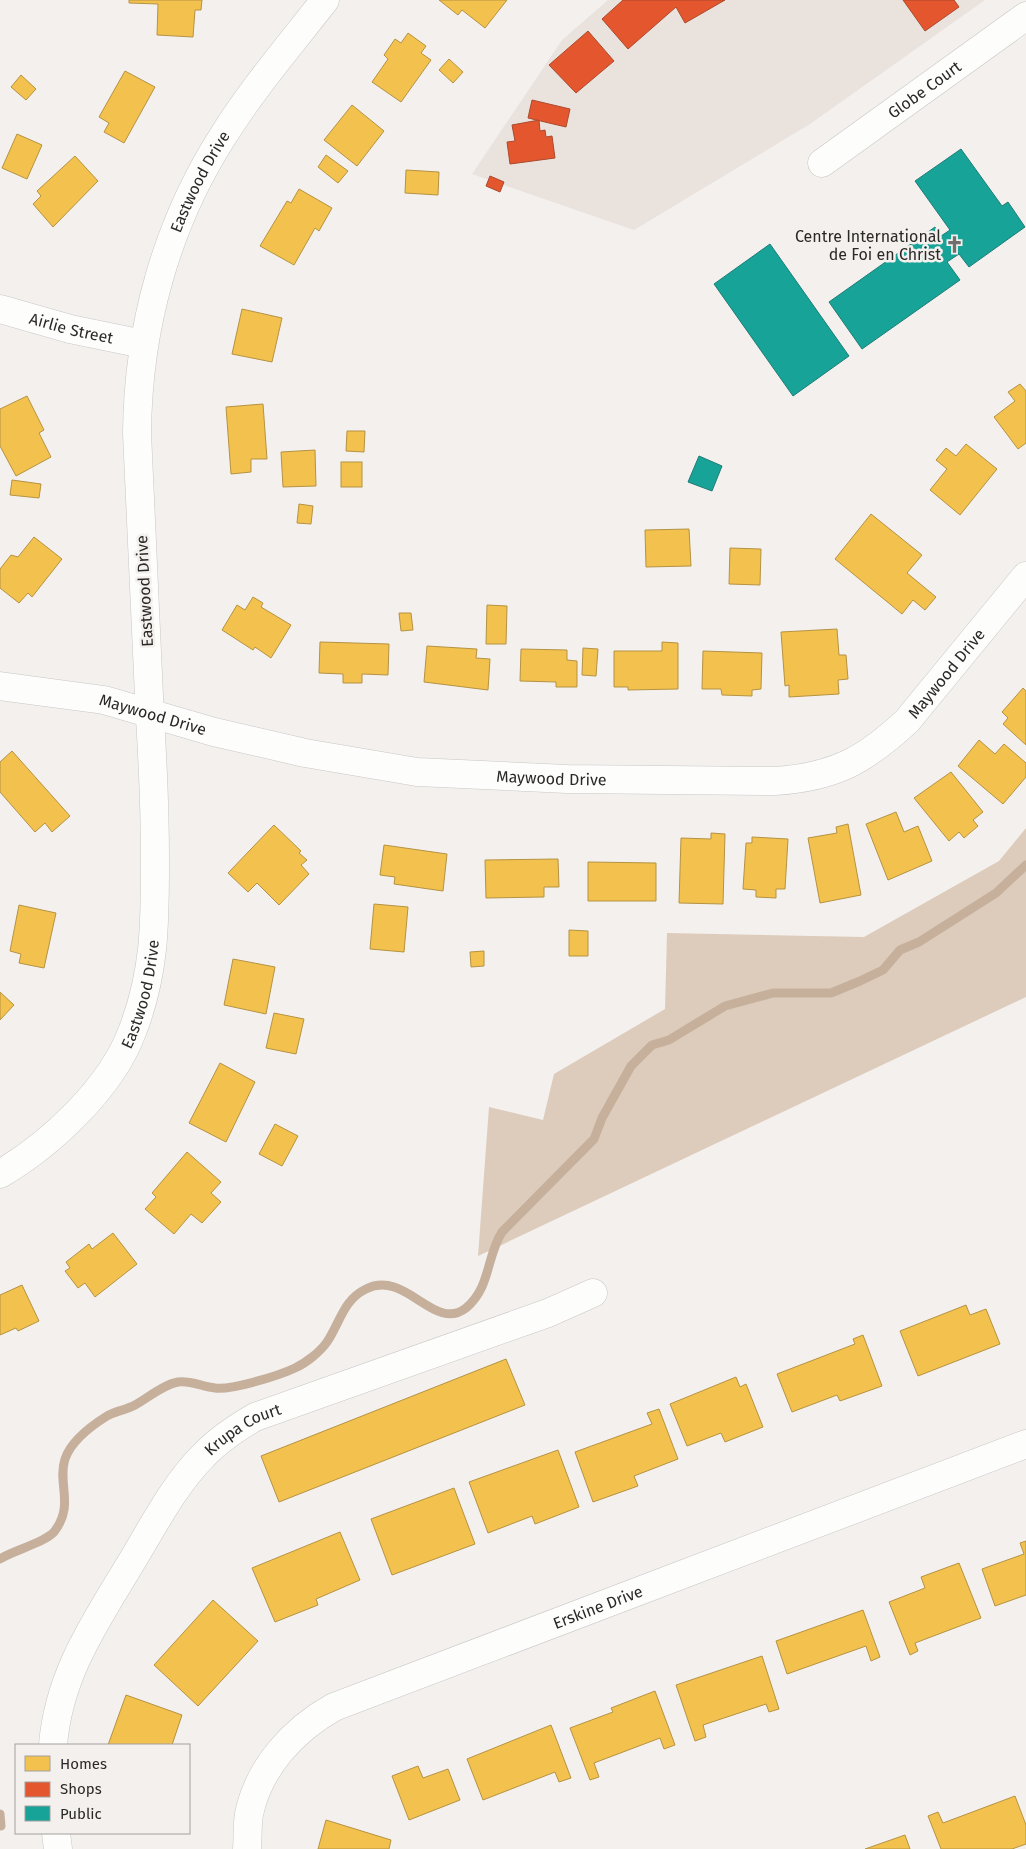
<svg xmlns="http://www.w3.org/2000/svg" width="1026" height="1849" font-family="'Fira Sans',sans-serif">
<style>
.built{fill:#e9e2dd}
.forest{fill:#dcb}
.homes{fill:#f2c14e;stroke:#b69342}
.shops{fill:#e4572e;stroke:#ac492c}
.public{fill:#17a398;stroke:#1d7e76}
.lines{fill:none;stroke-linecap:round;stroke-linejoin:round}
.stream{stroke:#c6b09c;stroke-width:9}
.minor-casing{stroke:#c9c7c5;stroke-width:29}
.minor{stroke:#fdfdfc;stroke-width:28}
.labels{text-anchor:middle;stroke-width:5;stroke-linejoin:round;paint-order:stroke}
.street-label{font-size:16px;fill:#2a2927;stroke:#f4f0ed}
.poi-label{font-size:16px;fill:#2a2927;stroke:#f4f0ed;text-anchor:end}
</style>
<rect width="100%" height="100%" fill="#f3f0ee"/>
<polygon class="built" points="608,0 985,0 810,124 634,230 472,174 562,40"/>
<polygon class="forest" points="1026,828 1026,997 478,1256 489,1107 543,1120 554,1074 665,1009 667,933 864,937 999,861"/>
<g class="homes">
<polygon points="129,0 202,0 201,10 195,10 193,37 157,35 158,4 129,3"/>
<polygon points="439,0 507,0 485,28 462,10 458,15"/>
<polygon points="408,33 426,46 421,53 431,60 401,102 372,82 388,59 384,55 395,39 401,43"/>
<polygon points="449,59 463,72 453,83 439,70"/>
<polygon points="125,71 155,87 124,143 104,132 109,123 99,117"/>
<polygon points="21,75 36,89 26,100 11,87"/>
<polygon points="352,105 384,131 357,166 324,140"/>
<polygon points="17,134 42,145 27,179 2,168"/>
<polygon points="326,155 348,171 338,183 318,167"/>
<polygon points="75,156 98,181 53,227 33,204 41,196 37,191"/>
<polygon points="406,170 439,172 438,195 405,193"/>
<polygon points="299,189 332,208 319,231 315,228 294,265 260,246 287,201 291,203"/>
<polygon points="242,309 282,318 272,362 232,354"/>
<polygon points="1020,384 1026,391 1026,443 1018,449 994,417 1015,401 1008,392"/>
<polygon points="27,396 44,430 39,433 51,457 16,476 0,446 0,409"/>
<polygon points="263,404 267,459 251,459 251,472 231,474 226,407"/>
<polygon points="347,431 365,431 364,452 346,451"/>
<polygon points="966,444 997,469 960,515 930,490 947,469 936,460 946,448 956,456"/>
<polygon points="315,450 316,486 283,487 281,452"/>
<rect x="341" y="462" width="21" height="25"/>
<polygon points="12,480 41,484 39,498 10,495"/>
<polygon points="299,504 313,506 311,524 297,523"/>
<polygon points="871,514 922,555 907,573 936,597 925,610 913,600 902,614 835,559"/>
<polygon points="689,529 691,566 646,567 645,530"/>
<polygon points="34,537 62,559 32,597 28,593 19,603 0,588 0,569 11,555 18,557"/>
<polygon points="730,548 761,549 760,585 729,584"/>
<polygon points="253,597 263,603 261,607 291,625 271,658 255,647 253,650 222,630 237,605 245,610"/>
<polygon points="487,605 507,606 506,644 486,644"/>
<polygon points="399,613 411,613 413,630 401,631"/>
<polygon points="837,629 839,655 846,655 848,679 838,680 839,694 789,697 789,685 785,686 781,632"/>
<polygon points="320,642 389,644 388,675 362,674 362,683 343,683 343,674 319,673"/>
<polygon points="662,642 678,643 678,689 628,690 628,687 614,687 614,651 662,651"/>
<polygon points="427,646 477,649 476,658 490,659 488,690 424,682"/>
<polygon points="583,648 598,649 596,676 582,675"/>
<polygon points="521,649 567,650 567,660 577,661 577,687 556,687 556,682 520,681"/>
<polygon points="703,651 762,653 761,689 752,690 752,696 722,695 721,689 702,689"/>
<polygon points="1023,688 1026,691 1026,745 1003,724 1008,718 1002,712"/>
<polygon points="979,740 995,754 1004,744 1026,763 1026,777 1003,804 958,766"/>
<polygon points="12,751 70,816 52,832 45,823 35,832 0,792 0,762"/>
<polygon points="951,772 983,812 973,820 978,826 964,838 959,832 949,841 914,798"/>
<polygon points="896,812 904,832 918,826 932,861 888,880 866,824"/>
<polygon points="848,824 861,895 820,903 808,838 837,833 836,827"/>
<polygon points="274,825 301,851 299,853 307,860 301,865 309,874 279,905 257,883 248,892 228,873"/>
<polygon points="711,833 725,834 723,904 679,903 681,838 711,839"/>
<polygon points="752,837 788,839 785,889 776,889 776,898 756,897 756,890 743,889 746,843 752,843"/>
<polygon points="384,845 447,854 443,891 394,884 395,877 380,875"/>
<polygon points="558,859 559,887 544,887 544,897 486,898 485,860"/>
<polygon points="588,862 656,863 656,901 588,901"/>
<polygon points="374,904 408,907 404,952 370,949"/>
<polygon points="19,905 56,913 44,968 19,963 21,954 10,951"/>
<polygon points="569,930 588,931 588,956 569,956"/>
<polygon points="484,951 484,966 471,967 470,952"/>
<polygon points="233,959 275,967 266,1014 224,1005"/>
<polygon points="0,992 14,1005 0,1020"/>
<polygon points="274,1013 304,1019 296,1054 266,1048"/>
<polygon points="220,1063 255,1082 226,1142 189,1123"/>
<polygon points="275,1124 298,1136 282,1166 259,1154"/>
<polygon points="187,1152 221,1182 211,1193 221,1202 202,1223 191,1214 174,1234 145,1209 156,1197 152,1193"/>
<polygon points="113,1233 137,1264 95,1297 85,1283 78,1288 65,1271 70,1268 66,1262 89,1244 92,1249"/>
<polygon points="22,1285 39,1321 18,1331 16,1328 0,1335 0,1295"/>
<polygon points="966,1305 970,1315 986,1309 1000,1344 918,1376 900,1331"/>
<polygon points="863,1335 882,1386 840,1401 837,1395 792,1412 777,1374 855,1344 853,1339"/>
<polygon points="506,1359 525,1405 279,1502 261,1456"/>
<polygon points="736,1377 740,1387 746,1384 763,1427 725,1442 721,1433 687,1446 670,1404"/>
<polygon points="659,1409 678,1459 634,1476 638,1486 593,1502 575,1452 652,1424 647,1413"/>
<polygon points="558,1450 579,1507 535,1524 532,1516 488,1533 469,1482"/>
<polygon points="454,1488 475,1544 392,1575 371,1519"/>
<polygon points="340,1532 360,1580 316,1599 318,1605 275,1622 252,1568"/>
<polygon points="1026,1541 1026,1595 995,1606 982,1569 1024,1554 1020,1543"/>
<polygon points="959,1563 981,1618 915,1643 918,1651 910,1655 889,1602 925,1588 921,1577"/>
<polygon points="213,1600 258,1641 198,1706 154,1665"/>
<polygon points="863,1610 880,1657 871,1661 866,1646 787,1674 776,1641"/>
<polygon points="762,1656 779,1709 769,1712 766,1704 703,1725 706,1737 695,1741 676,1685"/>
<polygon points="655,1691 675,1745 664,1749 660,1738 594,1763 599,1777 590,1780 570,1728 613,1712 611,1708"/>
<polygon points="126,1695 182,1715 172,1745 108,1745"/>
<polygon points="551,1725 571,1778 559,1782 555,1772 483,1800 467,1759"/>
<polygon points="418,1766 423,1778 448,1769 460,1800 409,1820 392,1776"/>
<polygon points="1015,1796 1026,1825 1026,1844 1012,1849 941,1849 928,1816 938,1812 943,1823"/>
<polygon points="326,1820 391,1840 389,1849 318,1849"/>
<polygon points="905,1835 910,1849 865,1849"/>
</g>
<g class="shops">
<polygon points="623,0 725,0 685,23 676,7 628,49 602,19"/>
<polygon points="903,0 954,0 959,7 925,31"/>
<polygon points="588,31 614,61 576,93 549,65"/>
<polygon points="532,100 570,109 566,127 528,118"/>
<polygon points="539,120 540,131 545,130 546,137 552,136 555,158 510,164 507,142 515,141 512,125"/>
<polygon points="490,176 504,182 500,192 486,186"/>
</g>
<g class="public">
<polygon points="961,149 1002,206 1008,202 1025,227 969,267 959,254 947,262 960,280 862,349 829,302 935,227 941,236 950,230 915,181"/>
<polygon points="770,244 849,356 793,396 714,284"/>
<polygon points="699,456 722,466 712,491 688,482"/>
</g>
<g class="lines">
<g class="stream">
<path d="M 0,1559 C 14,1550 44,1543 54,1532 C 75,1505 57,1484 65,1459 C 71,1441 91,1426 107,1416 C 115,1411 126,1410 135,1405 C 148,1398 162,1385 178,1382 C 190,1380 203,1387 215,1388 C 232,1390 278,1376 295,1368 C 306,1363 320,1352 327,1342 C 340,1323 343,1300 366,1289 C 406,1269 434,1333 466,1308 C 491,1287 486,1257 502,1232 L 594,1139 L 602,1118 L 631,1066 L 652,1045 L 669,1040 L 725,1006 L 773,993 L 831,993 L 860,981 L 883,970 L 900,950 L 919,942 L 996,893 L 1026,865"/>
<polyline points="0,1814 1,1826"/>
</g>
<defs>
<g id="minor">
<path id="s1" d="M 822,163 L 1026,16"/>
<path id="s2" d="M 0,309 L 70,329 L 143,344"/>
<path id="s3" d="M 0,686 L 104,700 L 214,732 L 305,753 L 417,772 L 567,779 L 775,781 C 834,777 864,761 907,721 L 1026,576"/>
<path id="s4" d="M 0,1174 C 51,1144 111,1088 132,1032 C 155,973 155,924 155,862 C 155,814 153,766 150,718 C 146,623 141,528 137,433 C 138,328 166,225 223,136 C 253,88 290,45 325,0"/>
<path id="s5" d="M 53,1745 C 59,1671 99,1617 135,1556 C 156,1521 175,1484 204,1455 C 219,1439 236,1428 255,1417 L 548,1313 L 593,1293"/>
<polyline points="56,1833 58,1849"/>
<path id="s6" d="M 247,1849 C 248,1838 247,1825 249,1814 C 259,1767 293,1730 334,1707 L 1026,1444"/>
</g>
</defs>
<use href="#minor" class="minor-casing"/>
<use href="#minor" class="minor"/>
</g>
<defs>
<symbol id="church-bare" viewBox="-9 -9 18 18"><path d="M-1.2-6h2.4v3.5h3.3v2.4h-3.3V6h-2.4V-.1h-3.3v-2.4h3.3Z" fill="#706f6d" stroke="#f4f0ed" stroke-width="2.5" paint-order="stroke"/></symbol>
</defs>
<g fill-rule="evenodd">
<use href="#church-bare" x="942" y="232" width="25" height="25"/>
</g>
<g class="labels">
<g class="street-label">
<text dy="6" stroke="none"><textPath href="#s1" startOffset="126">Globe Court</textPath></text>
<text dy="6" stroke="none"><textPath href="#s4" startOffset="1061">Eastwood Drive</textPath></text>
<text dy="6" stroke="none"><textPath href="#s2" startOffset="74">Airlie Street</textPath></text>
<text transform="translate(144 591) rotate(-93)" y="6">Eastwood Drive</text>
<text dy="6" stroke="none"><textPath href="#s3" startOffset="995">Maywood Drive</textPath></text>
<text dy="6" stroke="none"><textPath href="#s3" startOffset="156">Maywood Drive</textPath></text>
<text dy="6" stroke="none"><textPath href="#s3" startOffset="561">Maywood Drive</textPath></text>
<text dy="6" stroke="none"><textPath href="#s4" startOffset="236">Eastwood Drive</textPath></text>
<text dy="6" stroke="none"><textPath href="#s5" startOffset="378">Krupa Court</textPath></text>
<text dy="6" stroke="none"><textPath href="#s6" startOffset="458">Erskine Drive</textPath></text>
</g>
<g class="poi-label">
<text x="941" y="242">Centre International<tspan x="941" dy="18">de Foi en Christ</tspan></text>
</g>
</g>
<rect x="15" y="1744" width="175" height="90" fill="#f4f0ed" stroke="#a3a09e"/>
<rect x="25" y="1756" width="25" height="15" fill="#f2c14e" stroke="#a3a09e"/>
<text x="60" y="1769" font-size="15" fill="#2a2927">Homes</text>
<rect x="25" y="1782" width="25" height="15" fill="#e4572e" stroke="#a3a09e"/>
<text x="60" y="1794" font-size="15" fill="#2a2927">Shops</text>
<rect x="25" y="1806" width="25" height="15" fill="#17a398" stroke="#a3a09e"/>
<text x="60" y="1819" font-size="15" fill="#2a2927">Public</text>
</svg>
